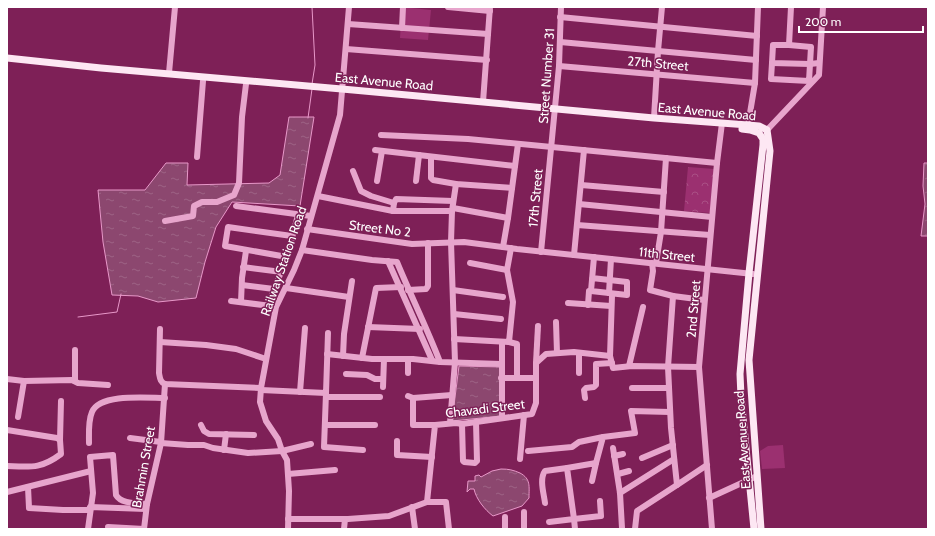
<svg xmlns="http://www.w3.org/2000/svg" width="935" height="536" font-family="Cabin,sans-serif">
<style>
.grass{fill:#9b3070}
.park{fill:url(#park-crowns)}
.water{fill:url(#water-ripples);stroke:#e898c9}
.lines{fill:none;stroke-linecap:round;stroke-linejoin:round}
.stream{stroke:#e898c9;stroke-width:1}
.minor{stroke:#e7a5cc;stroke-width:6}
.major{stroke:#fde7f3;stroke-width:7}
.labels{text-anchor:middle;stroke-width:3;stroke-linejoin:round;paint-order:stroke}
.street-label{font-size:13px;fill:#fff;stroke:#7e2057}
</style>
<defs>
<pattern id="park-crowns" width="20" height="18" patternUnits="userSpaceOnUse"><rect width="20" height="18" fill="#9b3070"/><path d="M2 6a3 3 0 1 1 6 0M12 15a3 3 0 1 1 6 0" fill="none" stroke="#aa4f85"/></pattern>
<pattern id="water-ripples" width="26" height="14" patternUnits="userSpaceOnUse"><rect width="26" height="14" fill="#8c476f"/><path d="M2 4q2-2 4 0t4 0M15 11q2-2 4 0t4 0" fill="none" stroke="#9d6385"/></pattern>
</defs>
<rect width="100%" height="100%" fill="#7e2057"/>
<g class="grass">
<polygon points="402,7 431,10 428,40 400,38"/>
<polygon points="783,445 785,468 762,469 760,451 768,446"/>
</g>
<polygon class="park" points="688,167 714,169 710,213 684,211"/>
<g class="water">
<polygon points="289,117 314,117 300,206 232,202 216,227 205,262 196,298 158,302 138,296 112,295 103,242 98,190 145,190 166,163 188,163 187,185 269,183 280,175"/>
<polygon points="924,163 928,163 928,236 921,236 925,204 923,186"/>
<polygon points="459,366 502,367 501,416 452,421"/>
<path d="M 501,469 C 509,469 513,470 520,473 C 531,479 529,486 529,498 L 522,506 L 493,516 C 485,510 476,499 474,489 L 470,489 L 467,492 L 468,481 L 475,481 L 475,476 L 479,475 L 481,477 L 492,471 Z"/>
</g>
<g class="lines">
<g class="stream">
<polyline points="312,84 315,65 312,7"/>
<polyline points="308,118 312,89"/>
<polyline points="78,317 117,312 121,294"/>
</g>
<g class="minor">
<polyline points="448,7 490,11"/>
<polyline points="791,7 789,45 773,45 772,63 810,64 819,63"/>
<polyline points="560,17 757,36"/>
<polyline points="348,24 488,34"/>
<polyline points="402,28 403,7"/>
<polyline points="560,42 756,60"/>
<polyline points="346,49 487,60"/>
<polyline points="772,63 771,79 809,81 811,47 789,45"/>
<polyline points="559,66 755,83"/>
<polyline points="169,73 175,7"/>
<polyline points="483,102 490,7"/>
<polyline points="654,118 658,51 662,7"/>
<polyline points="748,125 755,83 758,7"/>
<polyline points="767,130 819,75 823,7"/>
<polyline points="381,135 468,139 717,163"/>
<polyline points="375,150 515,166"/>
<polyline points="197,157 203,81"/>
<polyline points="431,157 431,178 433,180 456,184 512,188"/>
<polyline points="353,171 361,191 371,196 394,203"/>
<polyline points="377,181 382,151"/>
<polyline points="416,181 419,155"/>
<polyline points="581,185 664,192"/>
<polyline points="318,196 393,211 452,211"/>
<polyline points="579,204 712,217"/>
<polyline points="236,206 311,216"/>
<polyline points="453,208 508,218"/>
<polyline points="393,211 394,203 396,199 453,201"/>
<polyline points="165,221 193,216 194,206 202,202 217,202 234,195 239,183 242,117 246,84"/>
<polyline points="577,225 710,235"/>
<polyline points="307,229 412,244 464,242 517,249 753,274"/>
<polyline points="503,247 508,218 518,144"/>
<path d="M 302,250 L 372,260 L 397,262 C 411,296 427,328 440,362 L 501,364"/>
<polyline points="541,252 559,66 561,7"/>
<polyline points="574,255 584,150"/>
<polyline points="287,257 225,246 228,227 292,236"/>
<polyline points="388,261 432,360"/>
<polyline points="470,263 507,270"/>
<polyline points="652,263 653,271 650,290 673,296"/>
<polyline points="656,263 661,232 666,158"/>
<polyline points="243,267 282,272"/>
<polyline points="592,278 627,282 627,295 591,291 594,257"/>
<polyline points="242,285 274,289"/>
<polyline points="286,288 349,297"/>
<polyline points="408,290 426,289 428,286 428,243"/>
<polyline points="453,290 503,297"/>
<polyline points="609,293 611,259"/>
<polyline points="612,296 610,356 613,368 632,366 699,367"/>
<polyline points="704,300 673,296 668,367 671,428 677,485 707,465"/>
<polyline points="231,301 271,306"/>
<polyline points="241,302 242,278 246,251"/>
<polyline points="568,303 611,306"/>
<polyline points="268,305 287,257 298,215"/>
<polyline points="588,305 589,291"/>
<polyline points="454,314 501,319"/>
<polyline points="556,322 557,353"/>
<polyline points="368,327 420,329"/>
<path d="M 160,329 L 159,373 C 160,378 160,382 165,384 L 261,388"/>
<polyline points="454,339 509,342 513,302 507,270 511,248"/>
<polyline points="160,342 206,345 236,349 266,359"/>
<polyline points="509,342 517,344 517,378"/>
<polyline points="75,350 75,381"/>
<polyline points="327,354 372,359 413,359 440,362"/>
<polyline points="343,356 344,334 352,281"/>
<polyline points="362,358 376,288 401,287"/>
<polyline points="536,363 538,326"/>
<polyline points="629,366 643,307"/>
<polyline points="408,373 408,359"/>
<polyline points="579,373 579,353"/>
<polyline points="346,374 367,375 375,379 383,379"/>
<polyline points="501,378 536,378"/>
<polyline points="7,379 24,381 72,380 78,383 108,385"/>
<polyline points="383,387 384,359"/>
<polyline points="632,388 669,388"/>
<polyline points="261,390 326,393 328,333"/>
<polyline points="300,392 305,328"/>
<polyline points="326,393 324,447 363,450"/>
<polyline points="408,396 413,398 452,395"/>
<polyline points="326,397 380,397"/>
<polyline points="413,398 413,425 435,425"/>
<polyline points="585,398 584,390 586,388 594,387 596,385 596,364 612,363"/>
<polyline points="18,417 24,381"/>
<polyline points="502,418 502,342"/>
<polyline points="450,423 455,362 451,242 452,211 456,184"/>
<polyline points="462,424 463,461 464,462 475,463 477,461 476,422"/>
<polyline points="201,425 204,431 209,434 254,435"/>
<polyline points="326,425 375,425"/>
<path d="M 7,430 L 57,438 L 60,440 L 61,454 C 41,469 31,467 7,466"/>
<polyline points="130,438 161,442"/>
<polyline points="60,440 61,401"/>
<polyline points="397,441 397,455 432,457"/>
<path d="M 89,443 C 89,433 88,421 92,412 C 100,393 148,398 165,398"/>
<polyline points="161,443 188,445 204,445 213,448 248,453 282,451 311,444"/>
<polyline points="613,448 620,493 622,528"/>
<polyline points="224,450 226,434"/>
<polyline points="528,451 572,447 579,442 603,437"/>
<polyline points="614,456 623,454"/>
<polyline points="642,458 673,445"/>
<polyline points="520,459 524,415"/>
<polyline points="596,463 603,437 635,433 631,411 670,412"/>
<polyline points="288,474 335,470"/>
<polyline points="618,474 629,471"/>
<polyline points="28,487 29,508 63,510 89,510 90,507 146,509"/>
<polyline points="7,492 91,471"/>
<polyline points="620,493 674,459"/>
<polyline points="709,498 757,476"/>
<polyline points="427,502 446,502 449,529"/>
<path d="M 545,503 C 544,494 539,479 545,471 L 567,468"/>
<polyline points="412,507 415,529"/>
<polyline points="524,512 524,529"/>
<polyline points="505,517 505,529"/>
<polyline points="288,519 348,519 389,516 427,502 435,425 456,423 462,424 532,414 536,403 536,363 546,354 574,352 610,356"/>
<polyline points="549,522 574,519 567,468 596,463 592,481"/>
<polyline points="108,527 144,529"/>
<path d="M 88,529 L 93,493 L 90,457 L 113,455 L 116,495 C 121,504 137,503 147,504"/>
<polyline points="144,529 147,504 161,443 165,384"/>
<polyline points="288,529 289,491 287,460 282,451 278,439 266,421 260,402 261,388 276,307 294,270 302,250 340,115 349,7"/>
<polyline points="344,529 345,519"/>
<polyline points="575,529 574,519 601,516 600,501"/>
<polyline points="635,529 637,511 677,485"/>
<polyline points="712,529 699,367 717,163 722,123"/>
</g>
<g class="major">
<polyline points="7,58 101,68 353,90 654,118 748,125 759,126 767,130 770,151 749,360 761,529"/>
<polyline points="742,129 750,130 759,133 763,139 763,145 749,273 740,374 741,397 754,529"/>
</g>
</g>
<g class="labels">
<g class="street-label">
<text transform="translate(658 63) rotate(5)" y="5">27th Street</text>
<text transform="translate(546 76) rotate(-86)" y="5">Street Number 31</text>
<text transform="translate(384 81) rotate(5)" y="5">East Avenue Road</text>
<text transform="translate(707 111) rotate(5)" y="5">East Avenue Road</text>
<text transform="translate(535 198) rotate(-85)" y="5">17th Street</text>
<text transform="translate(380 228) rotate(7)" y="5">Street No 2</text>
<text transform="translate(667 254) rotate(6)" y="5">11th Street</text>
<text transform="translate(283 261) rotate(-71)" y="5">Railway Station Road</text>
<text transform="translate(693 309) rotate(-85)" y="5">2nd Street</text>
<text transform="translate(485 408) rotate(-7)" y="5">Chavadi Street</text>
<text transform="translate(742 440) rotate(-94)" y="5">East Avenue Road</text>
<text transform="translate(143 467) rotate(-80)" y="5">Brahmin Street</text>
</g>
</g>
<rect width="935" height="536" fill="none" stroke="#ffffff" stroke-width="16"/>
<path d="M799 26v6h124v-6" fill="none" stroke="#ffffff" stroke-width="2"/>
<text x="805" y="26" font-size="12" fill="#ffffff" stroke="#7e2057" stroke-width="3" paint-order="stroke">200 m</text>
</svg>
